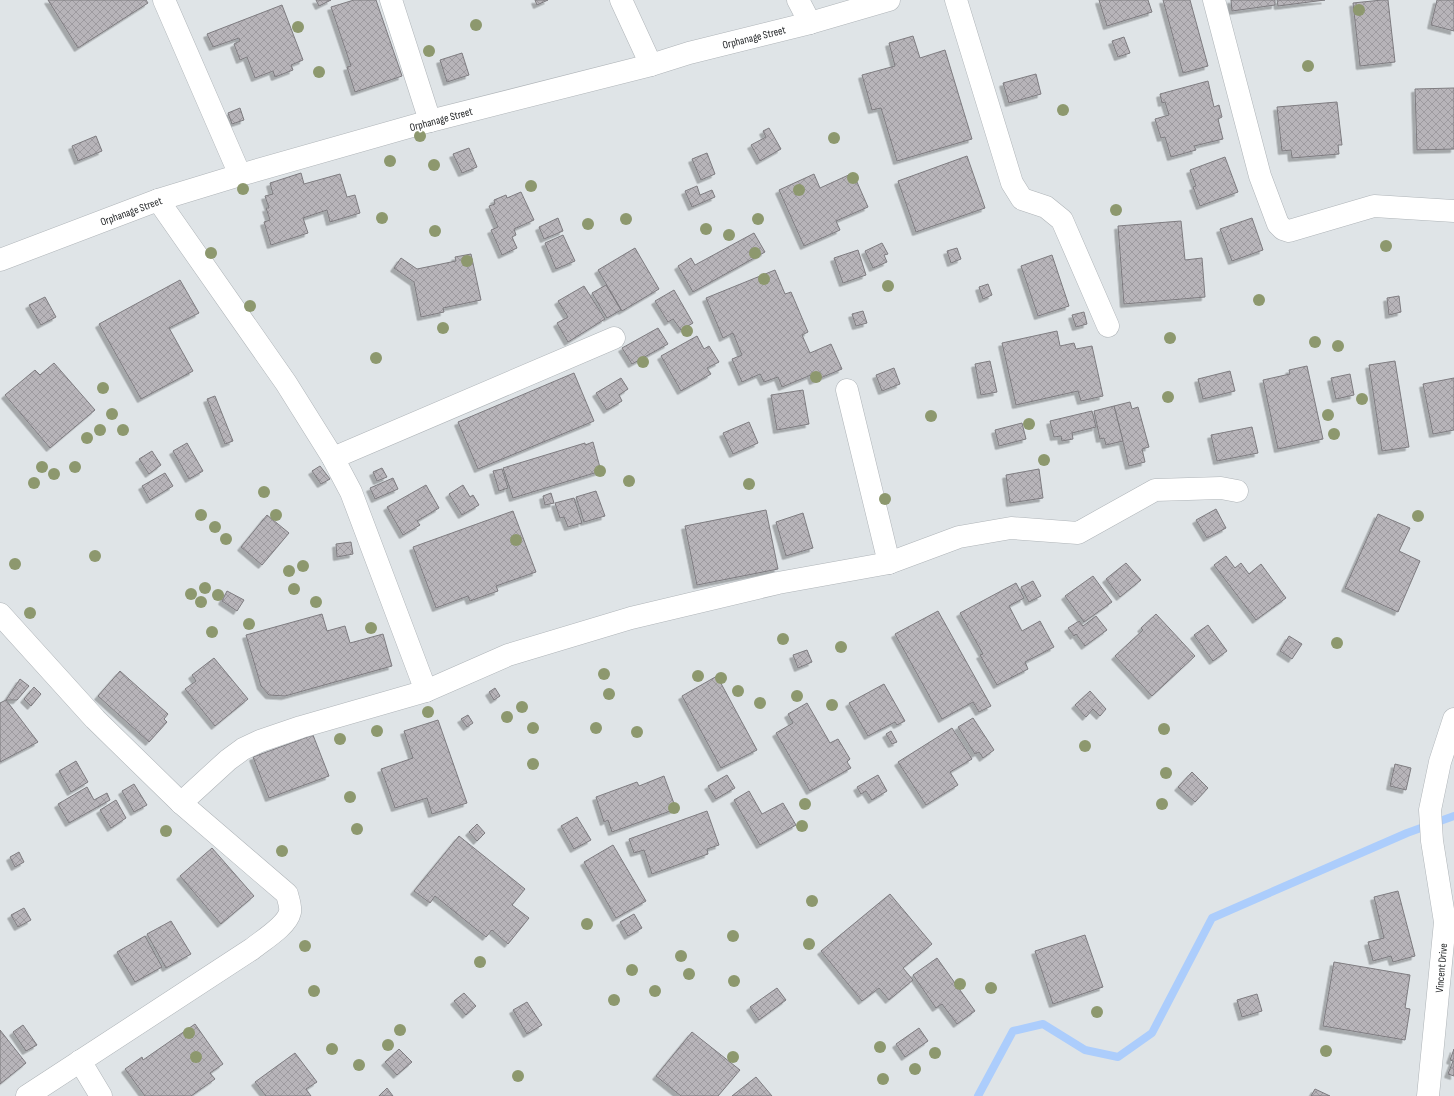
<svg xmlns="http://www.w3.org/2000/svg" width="1454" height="1096" font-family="'Sofia Sans Condensed',sans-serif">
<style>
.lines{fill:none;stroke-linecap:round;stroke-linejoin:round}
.stream{stroke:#accdfc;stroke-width:8}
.building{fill:url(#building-cross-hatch);stroke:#7e7c80;filter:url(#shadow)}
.minor-casing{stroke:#afb4b8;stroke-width:23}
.minor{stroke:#fff;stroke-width:22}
.tree{fill:#8d986e}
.labels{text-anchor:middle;stroke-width:3.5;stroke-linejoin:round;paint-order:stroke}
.street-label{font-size:11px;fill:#1e2022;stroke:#fff}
</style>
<defs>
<pattern id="building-cross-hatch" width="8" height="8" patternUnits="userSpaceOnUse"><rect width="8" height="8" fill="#b7b4b9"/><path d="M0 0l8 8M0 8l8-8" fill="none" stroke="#9d9a9f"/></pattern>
<filter id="shadow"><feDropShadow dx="-3.5" dy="3.5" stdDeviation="0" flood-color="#0004"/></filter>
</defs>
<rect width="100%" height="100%" fill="#dfe4e7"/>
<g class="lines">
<polyline class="stream" points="978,1096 1013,1031 1043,1024 1085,1050 1118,1057 1152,1033 1212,918 1407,833 1454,816"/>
</g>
<g class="building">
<polygon points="48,0 146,0 148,3 78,48"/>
<polygon points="316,0 331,0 319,6"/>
<polygon points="354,0 376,0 402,76 355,92 347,67 351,66 331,7"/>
<polygon points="535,0 548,0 537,5"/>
<polygon points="1099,0 1148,0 1152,12 1107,26"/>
<polygon points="1163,0 1190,0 1208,66 1183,73"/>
<polygon points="1231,0 1275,0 1275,5 1232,11"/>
<polygon points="1277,0 1325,0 1278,6"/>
<polygon points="1382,0 1388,0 1395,62 1360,66 1353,3"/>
<polygon points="1437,0 1454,0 1454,31 1431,25"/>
<polygon points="282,5 303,60 291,65 293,70 275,77 273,71 255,78 247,57 240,60 234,44 240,41 239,38 213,47 207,34"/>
<polygon points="913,36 920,58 945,50 972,139 897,161 881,108 872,110 862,75 895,66 889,43"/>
<polygon points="1124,37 1130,53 1118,57 1112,41"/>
<polygon points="462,53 469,75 447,82 440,60"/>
<polygon points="1036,74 1041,94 1009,103 1003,83"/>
<polygon points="1208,81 1214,107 1219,105 1222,117 1218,119 1223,139 1194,146 1196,150 1171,157 1165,137 1161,138 1155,119 1169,115 1165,102 1162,103 1160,94"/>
<polygon points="1454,88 1454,149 1417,150 1415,89"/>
<polygon points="1337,102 1342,145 1338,145 1339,154 1292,158 1291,150 1282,151 1277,107"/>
<polygon points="240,108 244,120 232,124 228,113"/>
<polygon points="769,128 781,149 760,161 751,145 766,137 763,131"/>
<polygon points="96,136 102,151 78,161 72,146"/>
<polygon points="469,148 477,167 462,173 453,154"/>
<polygon points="707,153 715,174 701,180 692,159"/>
<polygon points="967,156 985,208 916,232 898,181"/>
<polygon points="1225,157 1238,192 1200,206 1193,187 1196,186 1190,170"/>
<polygon points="301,173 304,184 340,174 347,197 355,195 360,213 330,222 327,210 303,218 308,233 271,245 264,222 270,220 266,208 269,208 265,196 273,194 270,183"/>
<polygon points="853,173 868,207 836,221 840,230 804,246 779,190 814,174 820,188"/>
<polygon points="697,186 700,195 712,190 715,197 692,207 685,191"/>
<polygon points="521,192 534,220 514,229 516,235 512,237 517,248 502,255 491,230 498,227 489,206 495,204 494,200 506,195 507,198"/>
<polygon points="558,218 563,231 544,239 539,227"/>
<polygon points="1252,218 1263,250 1232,261 1220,229"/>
<polygon points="1181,221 1185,260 1202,258 1205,297 1124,304 1118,226"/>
<polygon points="754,233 765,252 693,292 678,266 691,258 695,265"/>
<polygon points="563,235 575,261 556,269 545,243"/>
<polygon points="882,243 888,254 884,255 887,262 873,268 865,251"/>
<polygon points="635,248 659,289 622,311 598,270"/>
<polygon points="957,248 961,259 951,263 947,251"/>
<polygon points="858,250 866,275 843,283 834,258"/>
<polygon points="471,254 481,300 443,308 444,312 421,317 414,282 394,268 401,258 417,269 456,261 455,257"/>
<polygon points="1052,255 1069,306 1038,316 1021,266"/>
<polygon points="775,270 785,294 791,292 808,332 802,335 810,353 831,344 842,369 813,381 811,375 782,387 778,377 764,382 760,374 742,382 732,359 742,355 733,333 723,338 706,298"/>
<polygon points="180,280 199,313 169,328 193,371 141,399 99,324"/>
<polygon points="988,284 992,295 983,299 979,287"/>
<polygon points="606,285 621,310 607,318 592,293"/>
<polygon points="584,286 605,319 568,342 557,323 568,317 558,301"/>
<polygon points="674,290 693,323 681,330 673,319 668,322 655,301"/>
<polygon points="1399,296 1401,312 1389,315 1387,298"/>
<polygon points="45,297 56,317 41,325 29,305"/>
<polygon points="863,311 867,323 856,326 852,314"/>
<polygon points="1084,312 1087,324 1076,327 1072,315"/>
<polygon points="658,328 668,344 632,364 622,348"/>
<polygon points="1057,331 1060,346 1074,343 1076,349 1092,346 1103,396 1081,401 1078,391 1016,405 1002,343"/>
<polygon points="697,336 704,349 709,346 719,362 707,368 711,374 681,391 661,356"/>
<polygon points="990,361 997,392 981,395 975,364"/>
<polygon points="1395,361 1409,447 1382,451 1369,365"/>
<polygon points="54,363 95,410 50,448 5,395 35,370 40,375"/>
<polygon points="1307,366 1323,439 1278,449 1263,380 1290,374 1289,370"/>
<polygon points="894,368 900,384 882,391 876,375"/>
<polygon points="1230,371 1235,391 1203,399 1198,379"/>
<polygon points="574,373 594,421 478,469 458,422"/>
<polygon points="1350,374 1354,395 1336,399 1331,378"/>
<polygon points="621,378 628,389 619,395 622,401 607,410 596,393"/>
<polygon points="1454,378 1454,430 1433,434 1423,384"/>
<polygon points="803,390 809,424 777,430 771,395"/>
<polygon points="215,396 233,441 225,444 207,399"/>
<polygon points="1130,402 1132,409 1138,407 1149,447 1142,449 1145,462 1129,466 1114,406"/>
<polygon points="1114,406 1123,441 1106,445 1104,438 1100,439 1094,411"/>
<polygon points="1092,411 1096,427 1072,433 1073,439 1062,441 1061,436 1054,437 1050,421"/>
<polygon points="749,422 758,443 733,454 723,433"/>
<polygon points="1022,423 1026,439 999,446 995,430"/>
<polygon points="1252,427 1258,453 1217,461 1211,435"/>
<polygon points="593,442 601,471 513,498 503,468 585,443 585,445"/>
<polygon points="187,443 203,471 189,479 173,451"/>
<polygon points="152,451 161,465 149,474 139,459"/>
<polygon points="320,466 330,479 321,484 312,471"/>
<polygon points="382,468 387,477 377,481 373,472"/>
<polygon points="502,469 508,488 499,491 493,471"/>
<polygon points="1039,469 1043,498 1010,503 1006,475"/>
<polygon points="165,473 173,486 150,500 142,486"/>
<polygon points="393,478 398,489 375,499 370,488"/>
<polygon points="426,485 439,508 417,521 420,525 403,535 387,507"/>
<polygon points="463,485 470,497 473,495 479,505 462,515 449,494"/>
<polygon points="596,491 605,516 584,522 576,497"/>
<polygon points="551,493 554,503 545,505 543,496"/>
<polygon points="574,498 582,523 568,527 564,517 560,518 555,503"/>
<polygon points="1216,509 1226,528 1207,538 1196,520"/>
<polygon points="766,510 778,569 697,585 685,526"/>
<polygon points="513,511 536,572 496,586 498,591 470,601 468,596 436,608 413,547"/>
<polygon points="803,513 813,548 786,556 776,522"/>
<polygon points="1378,514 1410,528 1399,551 1420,561 1398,612 1345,588"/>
<polygon points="267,515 289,533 262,565 241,547"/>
<polygon points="351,542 353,554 337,557 336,544"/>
<polygon points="1226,556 1235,568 1241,563 1249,574 1261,564 1286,598 1256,620 1214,565"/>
<polygon points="1126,563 1141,580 1120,597 1106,579"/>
<polygon points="1093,576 1112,602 1084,622 1065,596"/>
<polygon points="1033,581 1041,596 1029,602 1021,587"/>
<polygon points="1016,583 1024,598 1009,606 1022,631 1040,621 1054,647 1025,662 1028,669 997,685 980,655 983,654 960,613"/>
<polygon points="227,591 244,600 237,611 222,601"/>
<polygon points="938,611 991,706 979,712 973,702 942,719 895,634"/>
<polygon points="322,614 327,631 345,626 350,643 383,634 392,666 285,696 269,695 261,686 246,635"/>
<polygon points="1156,614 1195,656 1152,696 1115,656 1143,630 1141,628"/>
<polygon points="1096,616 1107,630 1085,646 1076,634 1074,636 1068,628 1079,621 1083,626"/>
<polygon points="1208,625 1227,651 1213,661 1194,635"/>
<polygon points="1289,636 1302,644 1292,659 1280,651"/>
<polygon points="807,650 812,662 798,668 793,655"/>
<polygon points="214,658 248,699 215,726 185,689 196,681 192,675"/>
<polygon points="120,671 168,714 164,719 167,722 149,742 98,696"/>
<polygon points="717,676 757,750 721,768 682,696"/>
<polygon points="20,679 29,686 17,700 6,700"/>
<polygon points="884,684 905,721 897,725 895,722 868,736 849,703"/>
<polygon points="34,687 41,694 31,706 24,699"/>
<polygon points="495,688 500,696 494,700 489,692"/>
<polygon points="1090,691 1106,709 1100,716 1093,709 1086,717 1075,705"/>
<polygon points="6,700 38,742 0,762 0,703"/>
<polygon points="807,703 830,743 838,739 850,759 847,762 851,768 810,791 776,733 793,723 788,714"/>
<polygon points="468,715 473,723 467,727 461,719"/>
<polygon points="973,718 994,750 983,758 979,752 975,754 958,727"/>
<polygon points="438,720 467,803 432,814 427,798 395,808 381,769 413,758 404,731"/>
<polygon points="952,728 972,759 950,772 958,785 926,805 898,762"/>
<polygon points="891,731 897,742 892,744 886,734"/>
<polygon points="313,735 329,776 269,798 253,757"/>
<polygon points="76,761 88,782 71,792 59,771"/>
<polygon points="1395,764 1411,768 1406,790 1390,786"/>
<polygon points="1192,772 1208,788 1195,802 1178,787"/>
<polygon points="727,775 735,788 716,799 708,786"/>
<polygon points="878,775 887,791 872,800 866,791 861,794 857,787"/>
<polygon points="664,776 676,809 612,832 608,820 604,822 596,797 637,782 639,786"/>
<polygon points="134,784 147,805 134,812 122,791"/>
<polygon points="87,787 94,800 107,793 110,800 69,823 58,804"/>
<polygon points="749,791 762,814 783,803 796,825 760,845 734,800"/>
<polygon points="116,800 126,818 111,828 100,810"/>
<polygon points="707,811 719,845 707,849 708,854 652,874 644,850 634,853 629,839"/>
<polygon points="577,817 591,840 574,849 561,826"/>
<polygon points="477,824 485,833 477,841 469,832"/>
<polygon points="459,836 525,889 512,905 529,918 508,944 492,930 486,937 435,896 430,903 414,891"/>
<polygon points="613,845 646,901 616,918 584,862"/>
<polygon points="212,848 254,896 221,924 180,876"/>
<polygon points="19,852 24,862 15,867 10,857"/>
<polygon points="1398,891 1415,956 1393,962 1391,956 1373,961 1368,942 1384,938 1374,897"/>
<polygon points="890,894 932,944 903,968 913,980 889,1000 879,988 862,1001 821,951"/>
<polygon points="24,908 31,920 18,927 11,915"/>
<polygon points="634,914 642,928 628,936 620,922"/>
<polygon points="171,921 191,954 166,968 147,934"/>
<polygon points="1085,935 1103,987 1053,1004 1035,951"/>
<polygon points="145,936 162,967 135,982 117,952"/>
<polygon points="937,958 975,1011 957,1024 942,1004 936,1008 913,975"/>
<polygon points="1334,962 1410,975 1405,1008 1410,1009 1405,1040 1323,1026"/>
<polygon points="777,988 786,1000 759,1020 750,1007"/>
<polygon points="464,993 476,1006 466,1015 454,1001"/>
<polygon points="1257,994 1262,1011 1242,1017 1237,1000"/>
<polygon points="527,1002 542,1025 527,1034 513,1010"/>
<polygon points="195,1024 223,1064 210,1073 215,1079 191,1096 145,1096 125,1069 142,1057 143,1060"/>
<polygon points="23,1025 37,1045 26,1051 13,1032"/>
<polygon points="919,1028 928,1041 905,1057 896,1044"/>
<polygon points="0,1030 26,1063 0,1084"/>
<polygon points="692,1032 740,1070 718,1096 681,1096 656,1076"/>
<polygon points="399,1049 412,1062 397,1075 385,1062"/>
<polygon points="1454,1049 1454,1076 1448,1074 1453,1061 1450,1060"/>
<polygon points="295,1053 317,1082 306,1089 311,1096 266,1096 255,1082"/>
<polygon points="756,1077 772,1096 732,1096"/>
<polygon points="387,1088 393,1096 379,1096"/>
<polygon points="1315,1089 1330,1096 1311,1096"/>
</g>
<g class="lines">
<defs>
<g id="minor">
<polyline points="164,0 240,175"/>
<polyline points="391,0 430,121"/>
<polyline points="621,0 651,65"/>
<polyline points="798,0 810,23"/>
<polyline points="956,0 1012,183 1022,199 1046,207 1062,220 1108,326"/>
<polyline points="1214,0 1260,176 1278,224 1283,229 1289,231 1374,206 1454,211"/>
<polyline points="158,200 286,383 333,458 351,492 426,691"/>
<polyline points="0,260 158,200 240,175 430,121 651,65 689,53 810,23 889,0"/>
<polyline points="847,390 889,563"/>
<polyline points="333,458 614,338"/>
<path d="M 0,614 L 95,719 L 181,803 L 287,894 C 288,899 291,906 290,912 C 287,926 263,940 252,949 L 27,1096"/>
<polyline points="181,803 228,760 243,749 260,741 301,727 426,691 508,655 631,618 778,583 889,563 959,537 1011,528 1078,533 1155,490 1221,488 1237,491"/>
<polyline points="80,1061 101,1096"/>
<polyline points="1428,1096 1445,922 1432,841 1430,810 1440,762 1454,719"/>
</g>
</defs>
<use href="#minor" class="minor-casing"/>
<use href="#minor" class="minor"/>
</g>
<g class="tree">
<circle cx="1359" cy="10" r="6"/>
<circle cx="476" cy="25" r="6"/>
<circle cx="298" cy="27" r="6"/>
<circle cx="429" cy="51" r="6"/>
<circle cx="1308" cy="66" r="6"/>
<circle cx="319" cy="72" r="6"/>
<circle cx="1063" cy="110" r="6"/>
<circle cx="420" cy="136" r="6"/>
<circle cx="834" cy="138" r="6"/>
<circle cx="390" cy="161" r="6"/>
<circle cx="434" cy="165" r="6"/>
<circle cx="853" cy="178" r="6"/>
<circle cx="531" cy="186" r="6"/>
<circle cx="243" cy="189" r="6"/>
<circle cx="799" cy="190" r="6"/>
<circle cx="1116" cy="210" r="6"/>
<circle cx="382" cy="218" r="6"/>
<circle cx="626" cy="219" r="6"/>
<circle cx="758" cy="219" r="6"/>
<circle cx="588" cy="224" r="6"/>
<circle cx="706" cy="229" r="6"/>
<circle cx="435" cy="231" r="6"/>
<circle cx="729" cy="235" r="6"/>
<circle cx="1386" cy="246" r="6"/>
<circle cx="211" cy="253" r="6"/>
<circle cx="755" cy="253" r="6"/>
<circle cx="467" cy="261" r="6"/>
<circle cx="764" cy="279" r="6"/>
<circle cx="888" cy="286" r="6"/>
<circle cx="1259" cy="300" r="6"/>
<circle cx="250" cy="306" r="6"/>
<circle cx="443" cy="328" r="6"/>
<circle cx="687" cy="331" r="6"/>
<circle cx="1170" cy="338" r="6"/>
<circle cx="1315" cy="342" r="6"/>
<circle cx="1338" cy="346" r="6"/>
<circle cx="376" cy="358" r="6"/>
<circle cx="643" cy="362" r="6"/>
<circle cx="816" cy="377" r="6"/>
<circle cx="103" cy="388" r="6"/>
<circle cx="1168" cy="397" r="6"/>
<circle cx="1362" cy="399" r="6"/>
<circle cx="112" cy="414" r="6"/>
<circle cx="1328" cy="415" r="6"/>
<circle cx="931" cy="416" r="6"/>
<circle cx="1029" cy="424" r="6"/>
<circle cx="100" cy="430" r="6"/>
<circle cx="123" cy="430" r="6"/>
<circle cx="1334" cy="434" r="6"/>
<circle cx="87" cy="438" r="6"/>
<circle cx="1044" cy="460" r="6"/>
<circle cx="42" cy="467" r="6"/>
<circle cx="75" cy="467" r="6"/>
<circle cx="600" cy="471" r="6"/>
<circle cx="54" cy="474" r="6"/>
<circle cx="629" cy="481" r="6"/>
<circle cx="34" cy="483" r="6"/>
<circle cx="749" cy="484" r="6"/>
<circle cx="264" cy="492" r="6"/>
<circle cx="885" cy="499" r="6"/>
<circle cx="201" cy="515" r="6"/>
<circle cx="276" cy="515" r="6"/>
<circle cx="1418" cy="516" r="6"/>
<circle cx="215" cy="527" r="6"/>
<circle cx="226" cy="539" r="6"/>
<circle cx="516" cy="540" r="6"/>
<circle cx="95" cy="556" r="6"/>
<circle cx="15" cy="564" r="6"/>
<circle cx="303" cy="566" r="6"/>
<circle cx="289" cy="571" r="6"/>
<circle cx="205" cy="588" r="6"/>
<circle cx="294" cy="589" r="6"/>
<circle cx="191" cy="594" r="6"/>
<circle cx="218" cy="595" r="6"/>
<circle cx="201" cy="602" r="6"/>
<circle cx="316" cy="602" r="6"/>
<circle cx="30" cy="613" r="6"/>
<circle cx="249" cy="624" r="6"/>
<circle cx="371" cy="628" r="6"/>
<circle cx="212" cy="632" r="6"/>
<circle cx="783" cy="639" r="6"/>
<circle cx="1337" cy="643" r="6"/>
<circle cx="841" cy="647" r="6"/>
<circle cx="604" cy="674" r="6"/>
<circle cx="698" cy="676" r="6"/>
<circle cx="721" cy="678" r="6"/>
<circle cx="738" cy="691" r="6"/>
<circle cx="609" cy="694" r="6"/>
<circle cx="797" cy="696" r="6"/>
<circle cx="760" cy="703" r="6"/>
<circle cx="832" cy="705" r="6"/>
<circle cx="522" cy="707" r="6"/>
<circle cx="428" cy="712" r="6"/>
<circle cx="507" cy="717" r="6"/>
<circle cx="533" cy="728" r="6"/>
<circle cx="596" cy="728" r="6"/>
<circle cx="1164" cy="729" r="6"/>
<circle cx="377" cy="731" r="6"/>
<circle cx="637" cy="732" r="6"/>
<circle cx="340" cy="739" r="6"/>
<circle cx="1085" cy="746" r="6"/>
<circle cx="533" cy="764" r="6"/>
<circle cx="1166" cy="773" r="6"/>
<circle cx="350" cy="797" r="6"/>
<circle cx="805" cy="804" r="6"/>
<circle cx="1162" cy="804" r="6"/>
<circle cx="674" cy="808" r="6"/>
<circle cx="802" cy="826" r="6"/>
<circle cx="357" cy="829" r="6"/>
<circle cx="166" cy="831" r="6"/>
<circle cx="282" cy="851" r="6"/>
<circle cx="812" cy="901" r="6"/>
<circle cx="587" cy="924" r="6"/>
<circle cx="733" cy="936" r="6"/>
<circle cx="809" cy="944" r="6"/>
<circle cx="305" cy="946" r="6"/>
<circle cx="681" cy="956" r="6"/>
<circle cx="480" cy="962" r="6"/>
<circle cx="632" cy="970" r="6"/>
<circle cx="689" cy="974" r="6"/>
<circle cx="734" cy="981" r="6"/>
<circle cx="960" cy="984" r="6"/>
<circle cx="991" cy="988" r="6"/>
<circle cx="314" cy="991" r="6"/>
<circle cx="655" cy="991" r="6"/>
<circle cx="614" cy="1000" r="6"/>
<circle cx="1097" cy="1012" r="6"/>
<circle cx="400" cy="1030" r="6"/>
<circle cx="189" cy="1033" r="6"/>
<circle cx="388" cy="1045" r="6"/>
<circle cx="880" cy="1047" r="6"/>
<circle cx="332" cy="1049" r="6"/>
<circle cx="1326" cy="1051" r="6"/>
<circle cx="935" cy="1053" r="6"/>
<circle cx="196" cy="1057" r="6"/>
<circle cx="733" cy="1057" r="6"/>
<circle cx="359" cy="1065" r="6"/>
<circle cx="915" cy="1069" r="6"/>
<circle cx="518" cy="1076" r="6"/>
<circle cx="883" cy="1079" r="6"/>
</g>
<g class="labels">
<g class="street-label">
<text transform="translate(754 37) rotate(-14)" y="4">Orphanage Street</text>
<text transform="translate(441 119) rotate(-15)" y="4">Orphanage Street</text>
<text transform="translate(131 211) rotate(-20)" y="4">Orphanage Street</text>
<text transform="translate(1441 968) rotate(-85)" y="4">Vincent Drive</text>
</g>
</g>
</svg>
